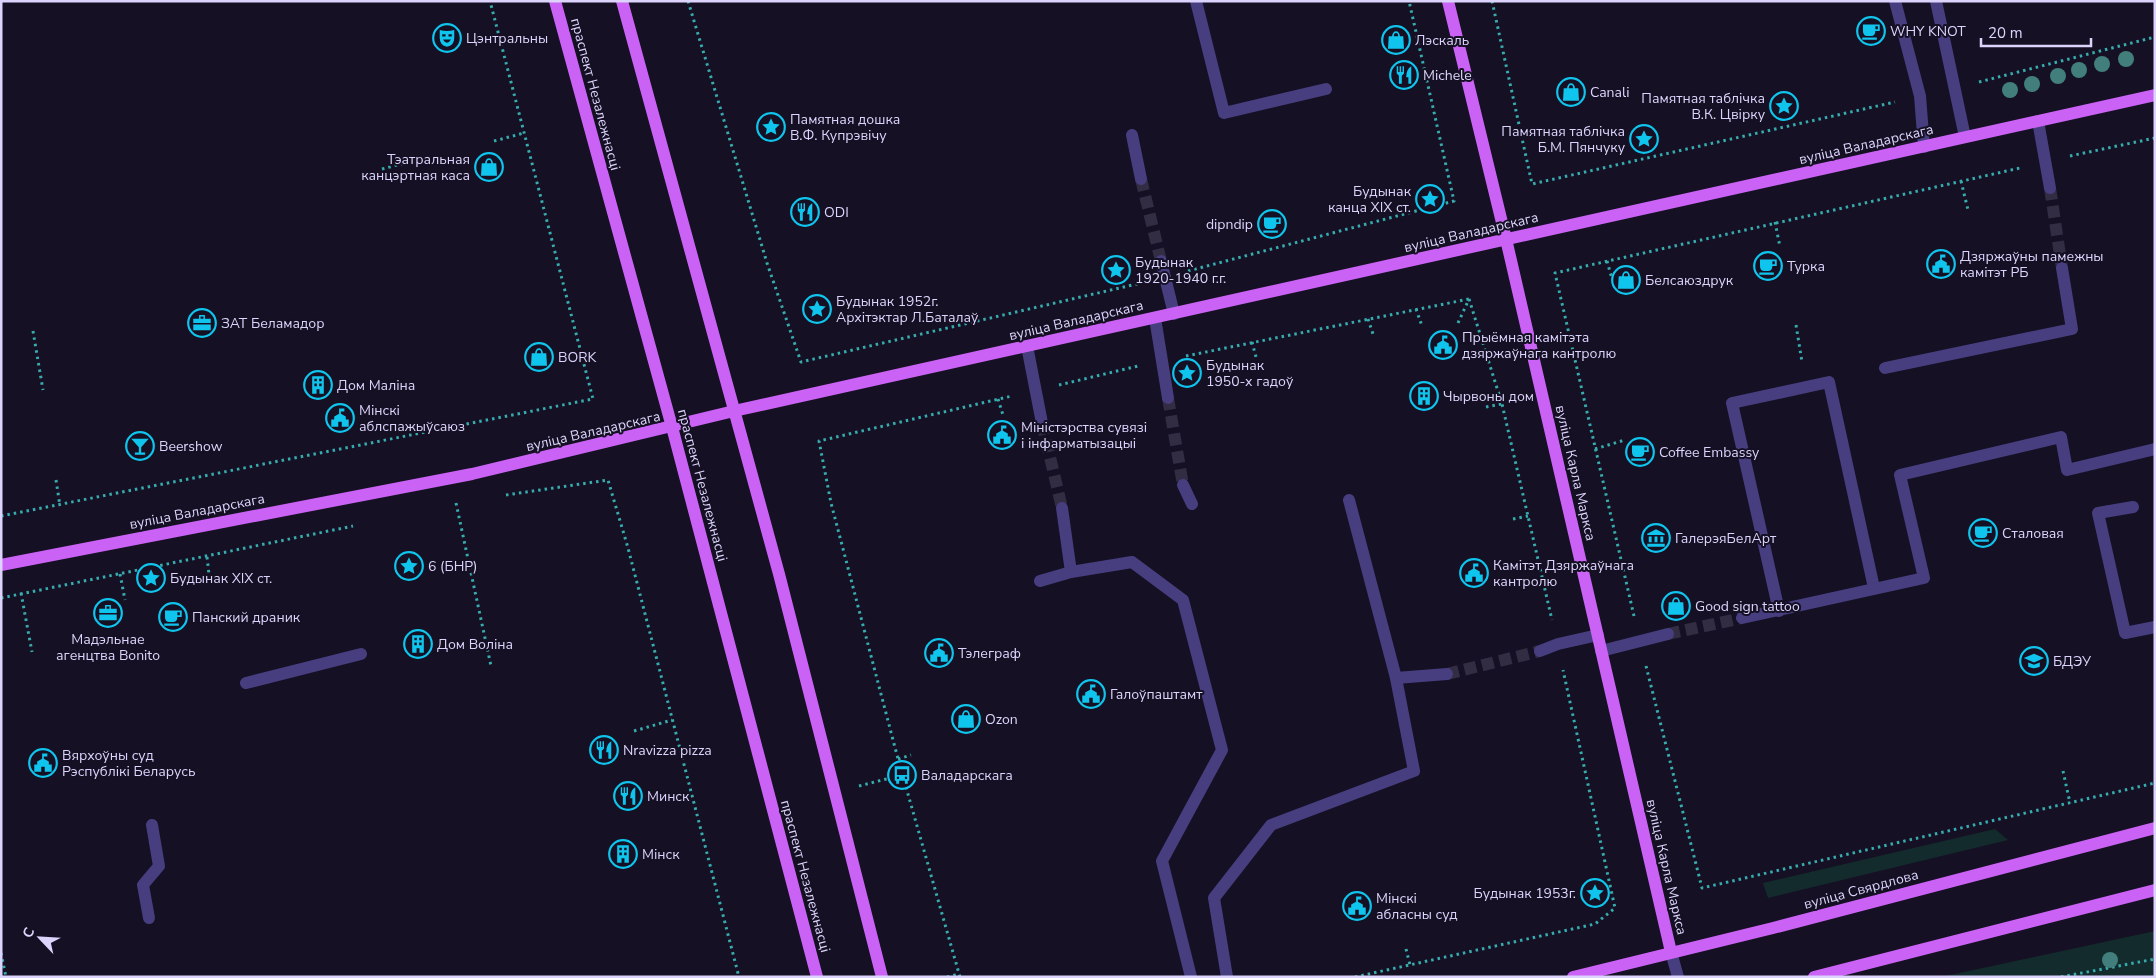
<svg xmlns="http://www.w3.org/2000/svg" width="2156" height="978" font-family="'Nunito Sans',sans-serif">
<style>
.green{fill:#132b2c}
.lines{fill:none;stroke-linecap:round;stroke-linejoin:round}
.minor-tunnel{stroke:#332d44;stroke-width:12;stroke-dasharray:12 6;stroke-linecap:butt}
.path{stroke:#37abae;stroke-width:3;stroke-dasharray:2.5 4;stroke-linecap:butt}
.minor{stroke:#463e7f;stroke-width:12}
.major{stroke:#ca63f5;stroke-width:12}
.tree{fill:#417e7c}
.labels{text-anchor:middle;stroke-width:4;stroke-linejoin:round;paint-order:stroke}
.poi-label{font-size:14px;fill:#dcd4fc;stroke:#151023;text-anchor:start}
.street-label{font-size:14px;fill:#dcd4fc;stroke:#151023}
</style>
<rect width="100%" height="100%" fill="#151023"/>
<g class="green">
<polygon points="1995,829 2008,840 1768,898 1763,883"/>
<polygon points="2155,931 2155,977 1941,977"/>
</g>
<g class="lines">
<g class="minor-tunnel">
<polyline points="1141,179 1161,261"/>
<polyline points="2050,188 2062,268"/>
<polyline points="1168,398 1183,485"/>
<polyline points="1042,423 1062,508"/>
<polyline points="1668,634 1742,618"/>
<polyline points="1447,674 1540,651"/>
</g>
<g class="path">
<polyline points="688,1 767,263 801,362 1141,283"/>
<polyline points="1492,1 1532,184 1895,102"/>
<polyline points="1979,82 2155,37"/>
<polyline points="494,141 524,133"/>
<polyline points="2070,156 2155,138"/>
<polyline points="382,169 412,161"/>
<polyline points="1961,181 1968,210"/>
<polyline points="1775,222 1780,247"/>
<polyline points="1607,261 1612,279"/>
<polyline points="1188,271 1454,201 1409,1"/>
<polyline points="1469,299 1502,404 1552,620"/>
<polyline points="1416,309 1422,326"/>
<polyline points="1368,319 1374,337"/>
<polyline points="1458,323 1469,299"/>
<polyline points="1796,325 1802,362"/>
<polyline points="33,331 43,390"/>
<polyline points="1252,342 1256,357"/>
<polyline points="1186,356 1469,299"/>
<polyline points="1059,385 1138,366"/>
<polyline points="998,399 1003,415"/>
<polyline points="1486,407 1502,404"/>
<polyline points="1595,449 1625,440"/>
<polyline points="56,480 60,506"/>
<polyline points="506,495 608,480 628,548 739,977"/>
<polyline points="456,503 491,666"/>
<polyline points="1,516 593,399 490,1"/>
<polyline points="1513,519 1528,516"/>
<polyline points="207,557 210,583"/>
<polyline points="120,574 125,600"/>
<polyline points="21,593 32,652"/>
<polyline points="1,598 353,526"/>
<polyline points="1634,616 1555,273 2020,168"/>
<polyline points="1646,666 1702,888 2155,783"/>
<polyline points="634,731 672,720"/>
<polyline points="898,759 911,755"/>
<polyline points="2063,771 2070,803"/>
<polyline points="859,786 902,775"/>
<polyline points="1406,949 1410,965"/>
<polyline points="1,953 6,977"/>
<polyline points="947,977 959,974"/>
<polyline points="960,977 898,759 831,503 819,441 1012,396"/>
<polyline points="1355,977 1595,924 1615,908 1563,670"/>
<polyline points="2061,977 2155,959"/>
</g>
<g class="minor">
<polyline points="1196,1 1224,113 1326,89"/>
<polyline points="1895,1 1920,96 1924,147"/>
<polyline points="1936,1 1965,137"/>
<polyline points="2038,121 2050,188"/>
<polyline points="1132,135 1141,179"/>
<polyline points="1161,261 1174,314"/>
<polyline points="1155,318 1168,398"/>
<polyline points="1027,346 1042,423"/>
<polyline points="1885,368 2072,329 2062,268"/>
<polyline points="1183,485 1192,504"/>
<polyline points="2133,507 2098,513 2125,633 2155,627"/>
<polyline points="1062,508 1071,572"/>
<polyline points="1040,581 1071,572 1132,562 1183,600 1222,750 1162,861 1191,977"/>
<polyline points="1779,611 1732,403 1829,382 1874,588"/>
<polyline points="1742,618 1924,578 1900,475 2061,437 2067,470 2155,449"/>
<polyline points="1540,651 1558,644 1598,635"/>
<polyline points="1601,651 1668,634"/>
<polyline points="1396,678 1447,674"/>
<polyline points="246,683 361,654"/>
<polyline points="149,918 143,885 159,866 152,825"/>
<polyline points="1671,952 1678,977"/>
<polyline points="1227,977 1214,898 1271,825 1414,771 1396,678 1349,500"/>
</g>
<g class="major">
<polyline points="555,1 672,427 817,977"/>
<polyline points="622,1 779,574 882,977"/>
<polyline points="1448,1 1506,239 1671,952"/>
<polyline points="1,565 472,474 734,411 2155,95"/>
<polyline points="1573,977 1773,928 2155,828"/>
<polyline points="1814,977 2155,890"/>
</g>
</g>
<g class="tree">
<circle cx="2126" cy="59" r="8"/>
<circle cx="2102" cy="64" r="8"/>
<circle cx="2079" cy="70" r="8"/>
<circle cx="2058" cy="76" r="8"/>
<circle cx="2032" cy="84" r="8"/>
<circle cx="2010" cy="90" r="8"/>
<circle cx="2110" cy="960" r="8"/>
</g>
<defs>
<symbol id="cafe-ring" viewBox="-11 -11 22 22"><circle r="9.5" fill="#151023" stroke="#10c5ed" stroke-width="1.5"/><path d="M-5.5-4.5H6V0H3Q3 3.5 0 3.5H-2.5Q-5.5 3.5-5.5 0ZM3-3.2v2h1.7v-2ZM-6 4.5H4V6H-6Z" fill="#10c5ed"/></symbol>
<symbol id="theatre-ring" viewBox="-11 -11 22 22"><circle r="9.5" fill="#151023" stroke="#10c5ed" stroke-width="1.5"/><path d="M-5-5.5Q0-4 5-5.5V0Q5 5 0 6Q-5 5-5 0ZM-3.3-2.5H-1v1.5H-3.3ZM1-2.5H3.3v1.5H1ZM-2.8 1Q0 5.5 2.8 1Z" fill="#10c5ed"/></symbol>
<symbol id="shop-ring" viewBox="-11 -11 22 22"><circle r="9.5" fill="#151023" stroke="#10c5ed" stroke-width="1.5"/><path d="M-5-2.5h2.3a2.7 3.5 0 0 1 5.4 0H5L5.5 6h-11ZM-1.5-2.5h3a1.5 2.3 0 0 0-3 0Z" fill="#10c5ed"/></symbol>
<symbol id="restaurant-ring" viewBox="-11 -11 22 22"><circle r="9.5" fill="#151023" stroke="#10c5ed" stroke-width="1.5"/><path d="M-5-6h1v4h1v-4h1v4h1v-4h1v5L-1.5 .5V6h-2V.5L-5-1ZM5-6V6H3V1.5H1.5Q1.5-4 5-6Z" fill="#10c5ed"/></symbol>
<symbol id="sight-ring" viewBox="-11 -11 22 22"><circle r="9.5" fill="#151023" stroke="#10c5ed" stroke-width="1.5"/><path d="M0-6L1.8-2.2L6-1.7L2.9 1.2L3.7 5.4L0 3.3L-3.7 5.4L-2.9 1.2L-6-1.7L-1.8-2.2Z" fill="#10c5ed"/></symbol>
<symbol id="civic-ring" viewBox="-11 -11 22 22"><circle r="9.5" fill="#151023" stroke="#10c5ed" stroke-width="1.5"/><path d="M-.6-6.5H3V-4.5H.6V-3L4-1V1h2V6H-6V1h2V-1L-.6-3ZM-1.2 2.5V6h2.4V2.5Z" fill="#10c5ed"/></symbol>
<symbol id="office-ring" viewBox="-11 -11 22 22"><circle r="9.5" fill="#151023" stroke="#10c5ed" stroke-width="1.5"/><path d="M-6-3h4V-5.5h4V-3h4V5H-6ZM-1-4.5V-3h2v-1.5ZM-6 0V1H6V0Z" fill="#10c5ed"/></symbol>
<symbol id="building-ring" viewBox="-11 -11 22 22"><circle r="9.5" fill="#151023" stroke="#10c5ed" stroke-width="1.5"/><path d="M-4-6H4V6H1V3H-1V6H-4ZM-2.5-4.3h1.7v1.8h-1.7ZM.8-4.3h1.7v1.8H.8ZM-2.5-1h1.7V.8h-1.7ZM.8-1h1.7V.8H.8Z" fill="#10c5ed"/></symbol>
<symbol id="bar-ring" viewBox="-11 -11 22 22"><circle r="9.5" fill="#151023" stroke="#10c5ed" stroke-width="1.5"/><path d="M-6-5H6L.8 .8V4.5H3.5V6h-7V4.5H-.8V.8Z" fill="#10c5ed"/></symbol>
<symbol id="museum-ring" viewBox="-11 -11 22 22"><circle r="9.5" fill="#151023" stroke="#10c5ed" stroke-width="1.5"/><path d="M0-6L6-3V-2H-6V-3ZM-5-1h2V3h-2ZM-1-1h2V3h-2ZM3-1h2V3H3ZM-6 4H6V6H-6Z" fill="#10c5ed"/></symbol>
<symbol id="university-ring" viewBox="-11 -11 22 22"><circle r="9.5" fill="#151023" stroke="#10c5ed" stroke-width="1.5"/><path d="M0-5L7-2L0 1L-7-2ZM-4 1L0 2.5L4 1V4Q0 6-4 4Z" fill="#10c5ed"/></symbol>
<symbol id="bus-ring" viewBox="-11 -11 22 22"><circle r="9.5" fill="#151023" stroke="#10c5ed" stroke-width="1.5"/><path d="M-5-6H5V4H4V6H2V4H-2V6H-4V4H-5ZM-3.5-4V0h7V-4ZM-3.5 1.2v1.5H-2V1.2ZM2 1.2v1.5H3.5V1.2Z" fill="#10c5ed"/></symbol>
</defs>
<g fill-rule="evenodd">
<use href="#cafe-ring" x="1855" y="15" width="32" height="32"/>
<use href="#theatre-ring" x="431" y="22" width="32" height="32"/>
<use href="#shop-ring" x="1380" y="24" width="32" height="32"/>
<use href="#restaurant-ring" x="1388" y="59" width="32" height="32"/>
<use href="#shop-ring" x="1555" y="76" width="32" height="32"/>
<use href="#sight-ring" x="1768" y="90" width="32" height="32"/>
<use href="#sight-ring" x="755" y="111" width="32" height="32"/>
<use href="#sight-ring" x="1628" y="123" width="32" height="32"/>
<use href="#shop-ring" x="473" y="151" width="32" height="32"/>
<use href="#sight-ring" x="1414" y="183" width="32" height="32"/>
<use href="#restaurant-ring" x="789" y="196" width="32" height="32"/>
<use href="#cafe-ring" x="1256" y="208" width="32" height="32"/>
<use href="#civic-ring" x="1925" y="248" width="32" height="32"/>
<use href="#cafe-ring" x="1752" y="250" width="32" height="32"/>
<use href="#sight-ring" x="1100" y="254" width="32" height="32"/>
<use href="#shop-ring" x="1610" y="264" width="32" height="32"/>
<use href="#sight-ring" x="801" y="293" width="32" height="32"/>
<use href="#office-ring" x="186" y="307" width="32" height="32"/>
<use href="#civic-ring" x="1427" y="329" width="32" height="32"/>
<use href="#shop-ring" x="523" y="341" width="32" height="32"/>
<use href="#sight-ring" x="1171" y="357" width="32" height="32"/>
<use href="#building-ring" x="302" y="369" width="32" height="32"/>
<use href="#building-ring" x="1408" y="380" width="32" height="32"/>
<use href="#civic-ring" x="324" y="402" width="32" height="32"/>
<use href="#civic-ring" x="986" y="419" width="32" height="32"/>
<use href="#bar-ring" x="124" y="430" width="32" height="32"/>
<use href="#cafe-ring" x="1624" y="436" width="32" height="32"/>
<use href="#cafe-ring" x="1967" y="517" width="32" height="32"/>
<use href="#museum-ring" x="1640" y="522" width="32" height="32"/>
<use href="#sight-ring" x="393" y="550" width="32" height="32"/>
<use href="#civic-ring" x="1458" y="557" width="32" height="32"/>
<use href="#sight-ring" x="135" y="562" width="32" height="32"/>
<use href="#shop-ring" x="1660" y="590" width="32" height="32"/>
<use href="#office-ring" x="92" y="597" width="32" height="32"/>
<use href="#cafe-ring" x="157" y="601" width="32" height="32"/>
<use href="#building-ring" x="402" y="628" width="32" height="32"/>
<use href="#civic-ring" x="923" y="637" width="32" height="32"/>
<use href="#university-ring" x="2018" y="645" width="32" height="32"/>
<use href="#civic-ring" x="1075" y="678" width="32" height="32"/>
<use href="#shop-ring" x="950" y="703" width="32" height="32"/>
<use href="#restaurant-ring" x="588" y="734" width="32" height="32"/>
<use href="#civic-ring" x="27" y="747" width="32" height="32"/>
<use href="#bus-ring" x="886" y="759" width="32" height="32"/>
<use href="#restaurant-ring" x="612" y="780" width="32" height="32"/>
<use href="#building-ring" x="607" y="838" width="32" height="32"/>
<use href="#sight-ring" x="1579" y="877" width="32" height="32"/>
<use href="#civic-ring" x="1341" y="890" width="32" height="32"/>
</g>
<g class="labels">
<g class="poi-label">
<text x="1890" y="36">WHY KNOT</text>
<text x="466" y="43">Цэнтральны</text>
<text x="1415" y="45">Лэскаль</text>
<text x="1423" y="80">Michele</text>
<text x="1590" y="97">Canali</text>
<text x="1765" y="103" text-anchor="end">Памятная таблічка<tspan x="1765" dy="16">В.К. Цвірку</tspan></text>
<text x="790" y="124">Памятная дошка<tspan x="790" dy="16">В.Ф. Купрэвічу</tspan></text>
<text x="1625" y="136" text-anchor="end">Памятная таблічка<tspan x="1625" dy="16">Б.М. Пянчуку</tspan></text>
<text x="470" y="164" text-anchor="end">Тэатральная<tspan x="470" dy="16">канцэртная каса</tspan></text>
<text x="1411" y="196" text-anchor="end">Будынак<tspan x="1411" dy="16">канца ХІХ ст.</tspan></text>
<text x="824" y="217">ODI</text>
<text x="1253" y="229" text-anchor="end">dipndip</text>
<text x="1960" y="261">Дзяржаўны памежны<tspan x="1960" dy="16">камітэт РБ</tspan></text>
<text x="1135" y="267">Будынак<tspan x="1135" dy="16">1920-1940 г.г.</tspan></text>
<text x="1787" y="271">Турка</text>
<text x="1645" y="285">Белсаюздрук</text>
<text x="836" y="306">Будынак 1952г.<tspan x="836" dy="16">Архітэктар Л.Баталаў</tspan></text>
<text x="221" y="328">ЗАТ Беламадор</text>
<text x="1462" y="342">Прыёмная камітэта<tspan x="1462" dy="16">дзяржаўнага кантролю</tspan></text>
<text x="558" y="362">BORK</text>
<text x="1206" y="370">Будынак<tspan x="1206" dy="16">1950-х гадоў</tspan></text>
<text x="337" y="390">Дом Маліна</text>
<text x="1443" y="401">Чырвоны дом</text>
<text x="359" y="415">Мінскі<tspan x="359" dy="16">аблспажыўсаюз</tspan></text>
<text x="1021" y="432">Міністэрства сувязі<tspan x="1021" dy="16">і інфарматызацыі</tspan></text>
<text x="159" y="451">Beershow</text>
<text x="1659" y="457">Coffee Embassy</text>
<text x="2002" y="538">Сталовая</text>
<text x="1675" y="543">ГалерэяБелАрт</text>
<text x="1493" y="570">Камітэт Дзяржаўнага<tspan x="1493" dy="16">кантролю</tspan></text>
<text x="428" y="571">6 (БНР)</text>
<text x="170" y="583">Будынак XIX ст.</text>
<text x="1695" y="611">Good sign tattoo</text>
<text x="192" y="622">Панский драник</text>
<text x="108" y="644" text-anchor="middle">Мадэльнае<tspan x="108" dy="16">агенцтва Bonito</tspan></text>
<text x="437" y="649">Дом Воліна</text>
<text x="958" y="658">Тэлеграф</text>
<text x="2053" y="666">БДЭУ</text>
<text x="1110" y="699">Галоўпаштамт</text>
<text x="985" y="724">Ozon</text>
<text x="623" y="755">Nravizza pizza</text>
<text x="62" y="760">Вярхоўны суд<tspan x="62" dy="16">Рэспублікі Беларусь</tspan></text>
<text x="921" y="780">Валадарскага</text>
<text x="647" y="801">Минск</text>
<text x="642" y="859">Мінск</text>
<text x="1576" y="898" text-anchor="end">Будынак 1953г.</text>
<text x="1376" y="903">Мінскі<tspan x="1376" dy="16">абласны суд</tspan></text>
</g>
<g class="street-label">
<text transform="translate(596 94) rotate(75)" y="5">праспект Незалежнасці</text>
<text transform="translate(1866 144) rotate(-13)" y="5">вуліца Валадарскага</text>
<text transform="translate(1471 232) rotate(-13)" y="5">вуліца Валадарскага</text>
<text transform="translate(1076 320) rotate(-13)" y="5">вуліца Валадарскага</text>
<text transform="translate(593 431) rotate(-13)" y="5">вуліца Валадарскага</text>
<text transform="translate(1576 473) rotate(77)" y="5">вуліца Карла Маркса</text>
<text transform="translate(703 485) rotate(75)" y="5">праспект Незалежнасці</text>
<text transform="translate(197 511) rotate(-11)" y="5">вуліца Валадарскага</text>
<text transform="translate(1667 867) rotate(77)" y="5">вуліца Карла Маркса</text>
<text transform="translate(806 876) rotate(75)" y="5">праспект Незалежнасці</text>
<text transform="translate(1861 889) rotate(-15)" y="5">вуліца Свярдлова</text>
</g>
</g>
<rect width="2156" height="978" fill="none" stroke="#dcd4fc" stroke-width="5"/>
<g transform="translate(40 938) rotate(295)" stroke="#151023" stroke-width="4" paint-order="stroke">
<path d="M0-4L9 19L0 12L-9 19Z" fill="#dcd4fc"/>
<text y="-8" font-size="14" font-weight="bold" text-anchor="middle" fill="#dcd4fc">С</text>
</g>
<path d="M1981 38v8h110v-8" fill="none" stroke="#dcd4fc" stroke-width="2.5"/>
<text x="1988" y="38" font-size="15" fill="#dcd4fc" stroke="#151023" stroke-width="4" paint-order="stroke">20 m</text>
</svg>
